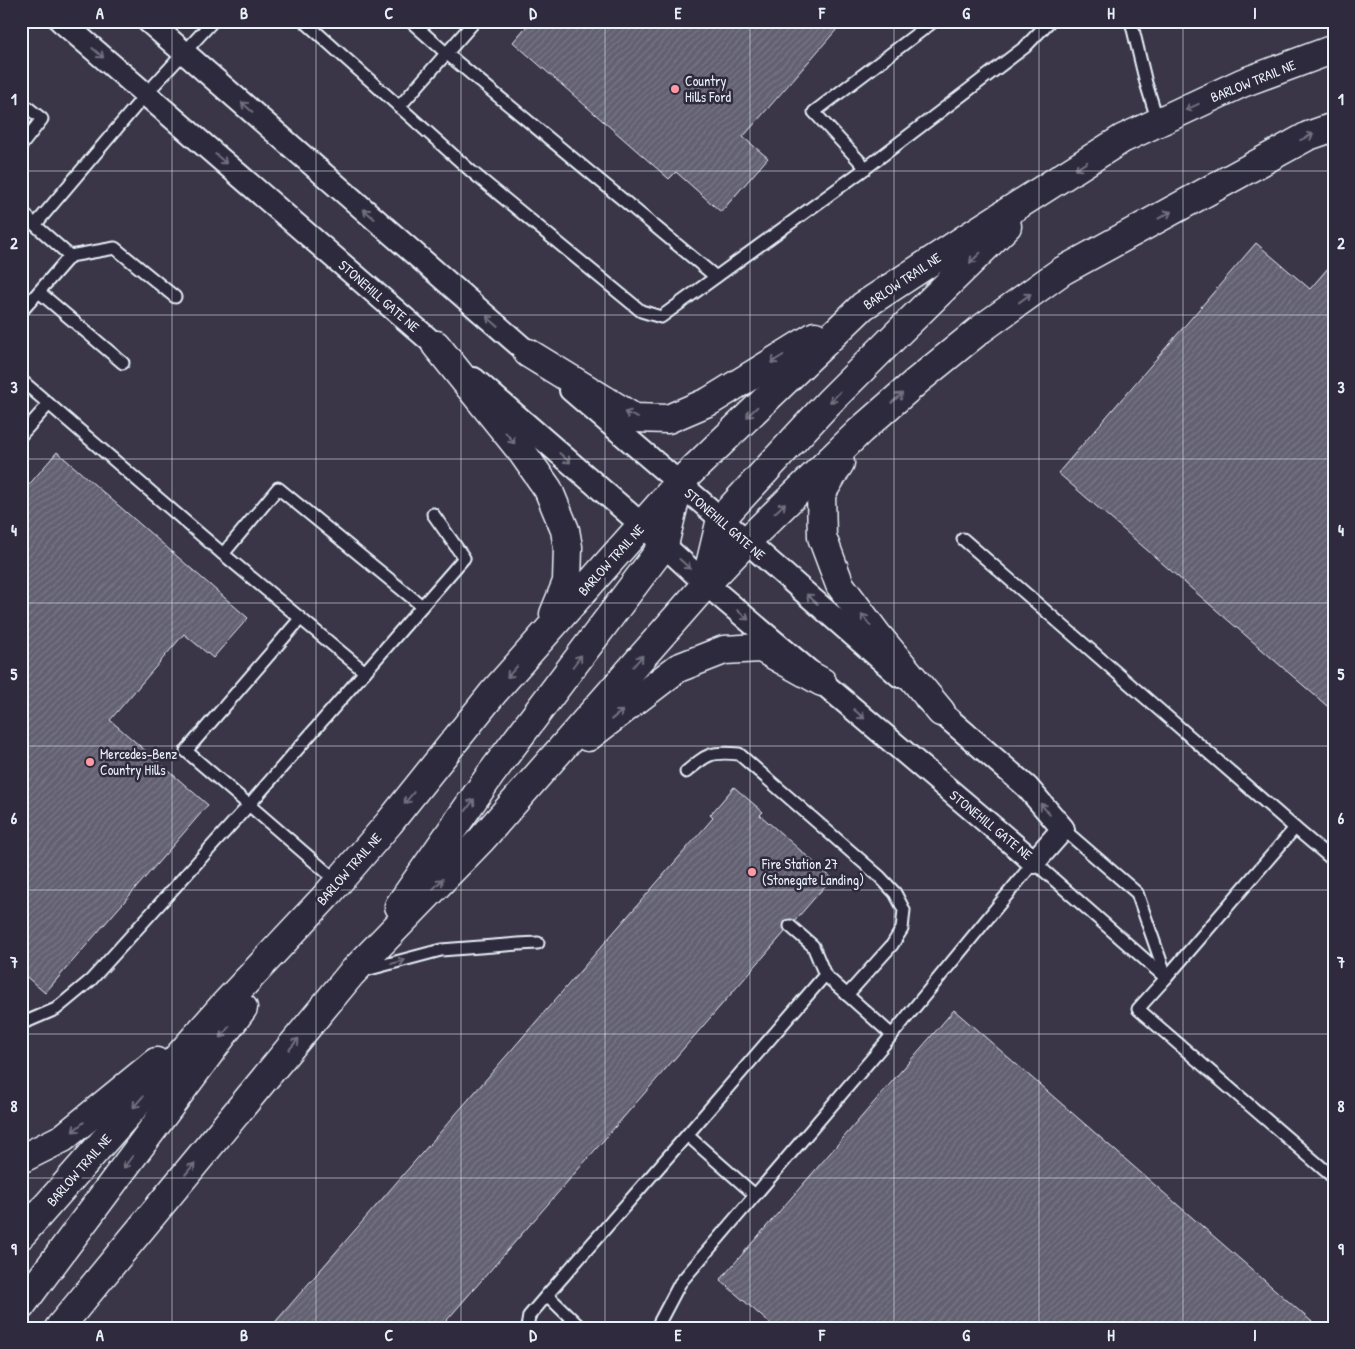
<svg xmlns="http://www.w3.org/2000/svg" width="1355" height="1349" font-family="'Patrick Hand',sans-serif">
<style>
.building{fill:url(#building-hatch);stroke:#e8f1f8}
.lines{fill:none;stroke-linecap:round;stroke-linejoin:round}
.service-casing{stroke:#e8f1f8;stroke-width:15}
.minor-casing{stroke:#e8f1f8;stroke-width:26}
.secondary-casing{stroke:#e8f1f8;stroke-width:31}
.service{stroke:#2f2a3d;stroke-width:11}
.minor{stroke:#2f2a3d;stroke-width:22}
.secondary{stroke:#2f2a3d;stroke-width:28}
.oneway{stroke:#70707e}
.grid{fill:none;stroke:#e8f1f8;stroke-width:1;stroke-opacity:0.55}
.poi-dot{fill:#ff9aa2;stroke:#2f2a3d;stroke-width:2}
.labels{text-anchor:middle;stroke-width:5;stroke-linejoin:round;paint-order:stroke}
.poi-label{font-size:14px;fill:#e8f1f8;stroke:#2f2a3d;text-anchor:start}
.street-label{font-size:14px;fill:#e8f1f8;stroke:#2f2a3d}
.neatline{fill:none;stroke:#e8f1f8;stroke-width:2}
.grid-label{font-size:16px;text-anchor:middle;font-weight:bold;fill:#e8f1f8}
</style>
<defs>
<pattern id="building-hatch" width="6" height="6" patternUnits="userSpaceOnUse" patternTransform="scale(1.25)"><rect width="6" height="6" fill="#636171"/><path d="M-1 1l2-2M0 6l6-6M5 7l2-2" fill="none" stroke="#797886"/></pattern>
</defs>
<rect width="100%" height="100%" fill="#3a3648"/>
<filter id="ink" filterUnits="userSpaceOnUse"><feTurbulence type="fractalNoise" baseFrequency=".02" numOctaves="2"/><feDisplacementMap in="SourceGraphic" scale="10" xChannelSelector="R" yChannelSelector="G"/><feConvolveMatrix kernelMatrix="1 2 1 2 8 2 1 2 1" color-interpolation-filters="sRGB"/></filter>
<g filter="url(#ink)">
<g class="building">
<polygon points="531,21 844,21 743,137 768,158 721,212 676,172 669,179 513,42"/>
<polygon points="1256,243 1310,289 1334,261 1334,712 1058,473"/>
<polygon points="57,452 248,618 213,658 184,634 110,720 208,805 45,993 21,972 21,494"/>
<polygon points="734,787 763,812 760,815 832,878 440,1328 270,1328 713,818 710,815"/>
<polygon points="954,1010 1319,1328 775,1328 720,1280"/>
</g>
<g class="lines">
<defs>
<g id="service">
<polyline points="304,21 472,172 641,311 661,317 866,168 1025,47 1050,21"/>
<polyline points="410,21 446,53 716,277"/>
<polyline points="1131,21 1146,83 1158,122"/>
<polyline points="21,102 42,119 21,146"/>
<polyline points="399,107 475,21"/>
<polyline points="866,168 814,112 934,21"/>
<polyline points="21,210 35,225"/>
<polyline points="70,256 115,248 175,297"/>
<polyline points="39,292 123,363"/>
<polyline points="21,312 70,256 35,225 146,94 213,21"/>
<polyline points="21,380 223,554"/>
<polyline points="21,435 49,404"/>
<polyline points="963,539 1295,828"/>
<polyline points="300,619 186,751 249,805 464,558 433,514"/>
<polyline points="365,672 223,554 278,488 422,606"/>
<path d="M 686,772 C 707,754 711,751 739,754 L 880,877 L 895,893 L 904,910 L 902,929 L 892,945 L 847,995"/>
<polyline points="1063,829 1137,893 1166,976"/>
<polyline points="790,926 813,946 825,975 892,1035"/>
<polyline points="362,971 441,950 518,944 538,943"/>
<polyline points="1166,978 1295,828 1334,861"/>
<polyline points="21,1020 28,1021 56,1009 91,980 249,805 338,882"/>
<polyline points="687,1135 755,1195"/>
<polyline points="547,1295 581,1328"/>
<polyline points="527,1328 529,1316 547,1295 687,1135 825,975"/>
<polyline points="659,1328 659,1323 680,1283 892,1035 1034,862 1166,978 1138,1009 1334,1178"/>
</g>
<g id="minor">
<polyline points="61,21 448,356"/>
<polyline points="148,21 541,364"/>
<polyline points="474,379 642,525 706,584 1034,862 1063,829 1027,787 927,700"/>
<polyline points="571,390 721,519 900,676"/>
</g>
<g id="secondary">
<polyline points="436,345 522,452 548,489 565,530 568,547 567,582 554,614"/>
<polyline points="528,353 634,418 668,419 710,401 815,336"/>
<polyline points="840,463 821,494 822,537 840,585 878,636 941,712"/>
<polyline points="706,582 721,519 828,403 900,331 1007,226"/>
<polyline points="588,737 678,668 724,650 761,648 822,682"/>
<polyline points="399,906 491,774 664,545 678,487"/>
<polyline points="21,1159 63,1138 156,1062"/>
<polyline points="21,1235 223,1006 327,895 389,823 493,693 679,483 863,306 965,239 1122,139 1242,83 1334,49"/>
<polyline points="21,1306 243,1008"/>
<polyline points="59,1328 351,974 481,840 706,584 746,542 861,430 917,381 981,329 1062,271 1308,136 1334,127"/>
</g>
</defs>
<use href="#service" class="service-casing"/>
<use href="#minor" class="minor-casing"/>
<use href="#secondary" class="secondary-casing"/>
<use href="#service" class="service"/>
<use href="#minor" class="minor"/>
<use href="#secondary" class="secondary"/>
</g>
<defs><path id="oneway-shaft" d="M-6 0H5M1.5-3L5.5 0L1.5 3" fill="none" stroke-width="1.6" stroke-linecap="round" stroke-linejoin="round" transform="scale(1.25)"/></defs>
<g class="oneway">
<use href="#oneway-shaft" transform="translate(98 53) rotate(41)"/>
<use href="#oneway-shaft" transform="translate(247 107) rotate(-139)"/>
<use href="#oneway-shaft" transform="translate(1192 107) rotate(155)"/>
<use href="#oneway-shaft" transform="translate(1307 137) rotate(-25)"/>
<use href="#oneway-shaft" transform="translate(221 159) rotate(41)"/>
<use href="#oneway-shaft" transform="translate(1081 166) rotate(147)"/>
<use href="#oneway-shaft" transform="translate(369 214) rotate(-139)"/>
<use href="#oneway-shaft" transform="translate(1165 215) rotate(-29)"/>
<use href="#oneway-shaft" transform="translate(975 258) rotate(136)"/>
<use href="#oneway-shaft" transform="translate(1025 298) rotate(-36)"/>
<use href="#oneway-shaft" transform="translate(492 321) rotate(-139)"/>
<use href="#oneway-shaft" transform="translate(777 359) rotate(148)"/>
<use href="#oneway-shaft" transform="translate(835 397) rotate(134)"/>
<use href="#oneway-shaft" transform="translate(897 398) rotate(-41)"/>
<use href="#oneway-shaft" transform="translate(752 412) rotate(136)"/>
<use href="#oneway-shaft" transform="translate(631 415) rotate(-157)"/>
<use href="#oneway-shaft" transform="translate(510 438) rotate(51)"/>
<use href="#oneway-shaft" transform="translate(565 458) rotate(41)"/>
<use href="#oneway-shaft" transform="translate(780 508) rotate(-44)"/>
<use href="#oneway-shaft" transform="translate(685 564) rotate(42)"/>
<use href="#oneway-shaft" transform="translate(812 599) rotate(-139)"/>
<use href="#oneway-shaft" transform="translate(743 615) rotate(40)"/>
<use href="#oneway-shaft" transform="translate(866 620) rotate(-127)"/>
<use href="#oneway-shaft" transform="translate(577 661) rotate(-53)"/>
<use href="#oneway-shaft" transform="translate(638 661) rotate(-49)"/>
<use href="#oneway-shaft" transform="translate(512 672) rotate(132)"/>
<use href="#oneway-shaft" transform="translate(859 714) rotate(41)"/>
<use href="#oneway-shaft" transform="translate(617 715) rotate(-38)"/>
<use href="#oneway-shaft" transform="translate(409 798) rotate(129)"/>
<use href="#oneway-shaft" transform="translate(470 805) rotate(-55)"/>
<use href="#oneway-shaft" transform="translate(1045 809) rotate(-130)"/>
<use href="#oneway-shaft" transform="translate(438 884) rotate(-46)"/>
<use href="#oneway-shaft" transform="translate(398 962) rotate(-15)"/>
<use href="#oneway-shaft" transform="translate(225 1032) rotate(127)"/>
<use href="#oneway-shaft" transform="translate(294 1044) rotate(-50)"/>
<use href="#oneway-shaft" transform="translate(138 1102) rotate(131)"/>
<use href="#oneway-shaft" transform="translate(78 1127) rotate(140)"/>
<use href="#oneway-shaft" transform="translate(128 1162) rotate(127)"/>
<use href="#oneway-shaft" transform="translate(190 1169) rotate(-50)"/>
</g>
</g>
<path class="grid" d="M 172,21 L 172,1328M 316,21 L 316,1328M 461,21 L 461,1328M 605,21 L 605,1328M 750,21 L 750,1328M 894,21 L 894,1328M 1039,21 L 1039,1328M 1183,21 L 1183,1328M 21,171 L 1334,171M 21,315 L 1334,315M 21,459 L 1334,459M 21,603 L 1334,603M 21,746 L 1334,746M 21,890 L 1334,890M 21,1034 L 1334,1034M 21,1178 L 1334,1178"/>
<g class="poi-dot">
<circle cx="675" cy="89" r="5"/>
<circle cx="90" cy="762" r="5"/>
<circle cx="752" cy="872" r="5"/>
</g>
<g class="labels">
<g class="poi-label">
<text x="685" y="86">Country<tspan x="685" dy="16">Hills Ford</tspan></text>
<text x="100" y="759">Mercedes-Benz<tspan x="100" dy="16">Country Hills</tspan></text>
<text x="762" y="869">Fire Station 27<tspan x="762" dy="16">(Stonegate Landing)</tspan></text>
</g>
<g class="street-label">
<text transform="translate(1253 81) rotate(-22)" y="5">BARLOW TRAIL NE</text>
<text transform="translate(902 281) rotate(-34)" y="5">BARLOW TRAIL NE</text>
<text transform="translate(379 296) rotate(41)" y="5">STONEHILL GATE NE</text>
<text transform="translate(725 524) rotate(41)" y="5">STONEHILL GATE NE</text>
<text transform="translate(611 560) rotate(-48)" y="5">BARLOW TRAIL NE</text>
<text transform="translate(991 825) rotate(39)" y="5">STONEHILL GATE NE</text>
<text transform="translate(349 869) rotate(-49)" y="5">BARLOW TRAIL NE</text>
<text transform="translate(79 1170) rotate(-49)" y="5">BARLOW TRAIL NE</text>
</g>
</g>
<rect width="1355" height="1349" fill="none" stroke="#2f2a3d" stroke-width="55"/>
<rect x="28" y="28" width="1300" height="1294" class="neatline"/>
<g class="grid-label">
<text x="100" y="19">A</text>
<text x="244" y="19">B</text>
<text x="389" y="19">C</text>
<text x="533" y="19">D</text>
<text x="678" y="19">E</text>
<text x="822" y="19">F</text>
<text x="966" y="19">G</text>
<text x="1111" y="19">H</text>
<text x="1255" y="19">I</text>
<text x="14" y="105">1</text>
<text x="1341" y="105">1</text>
<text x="14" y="249">2</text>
<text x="1341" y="249">2</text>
<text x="14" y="393">3</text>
<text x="1341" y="393">3</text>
<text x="14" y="536">4</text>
<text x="1341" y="536">4</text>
<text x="14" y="680">5</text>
<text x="1341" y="680">5</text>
<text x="14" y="824">6</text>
<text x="1341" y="824">6</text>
<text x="14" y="968">7</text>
<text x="1341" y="968">7</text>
<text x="14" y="1112">8</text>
<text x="1341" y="1112">8</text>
<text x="14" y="1255">9</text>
<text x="1341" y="1255">9</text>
<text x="100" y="1341">A</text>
<text x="244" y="1341">B</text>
<text x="389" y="1341">C</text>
<text x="533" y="1341">D</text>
<text x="678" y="1341">E</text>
<text x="822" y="1341">F</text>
<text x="966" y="1341">G</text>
<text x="1111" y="1341">H</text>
<text x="1255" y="1341">I</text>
</g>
</svg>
